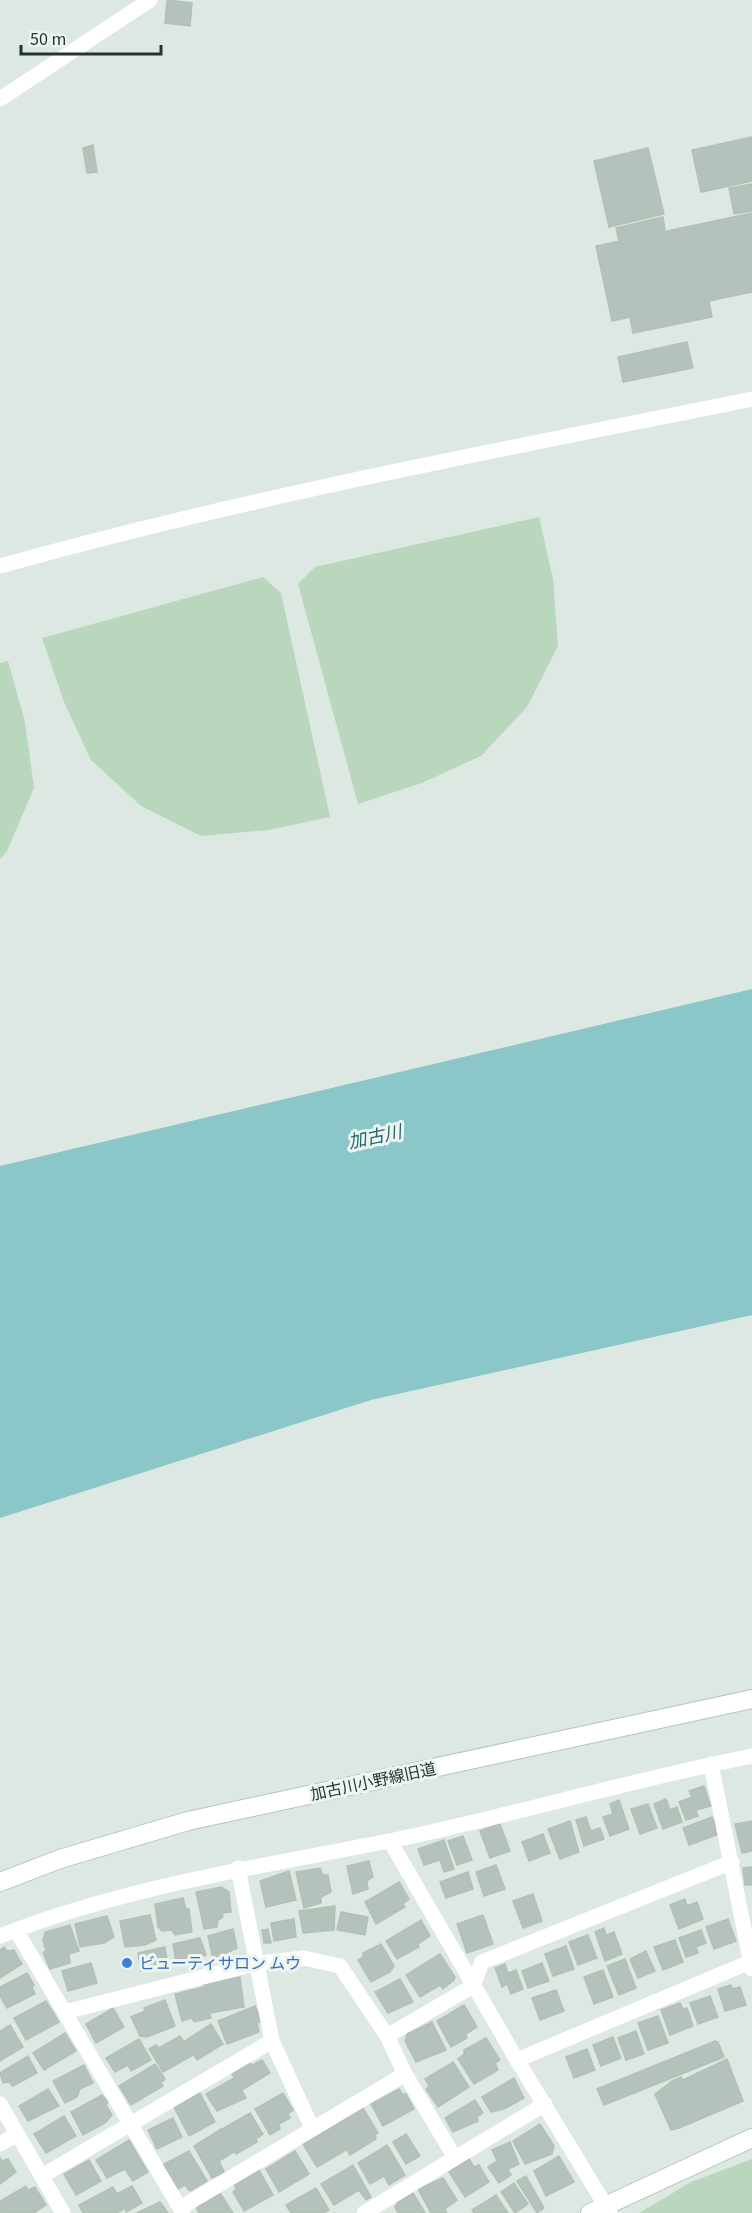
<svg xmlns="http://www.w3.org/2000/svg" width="752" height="2213" font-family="'Source Sans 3','Noto Sans JP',sans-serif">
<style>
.green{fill:#b9d7bd}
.water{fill:#8bc7c8}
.building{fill:#b4c2bb;stroke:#b1c1b8;stroke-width:1.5}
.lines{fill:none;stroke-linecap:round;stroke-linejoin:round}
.secondary-casing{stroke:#b3c6bc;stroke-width:20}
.street{stroke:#fff;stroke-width:15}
.secondary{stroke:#fff;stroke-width:18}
.shop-dot{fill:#3f7fe0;stroke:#eef5f0;stroke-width:2}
.labels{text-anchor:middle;stroke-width:6;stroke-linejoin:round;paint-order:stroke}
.street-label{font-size:16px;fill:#21362d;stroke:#eef5f0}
.shop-label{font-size:16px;fill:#366cbe;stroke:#eef5f0;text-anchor:start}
.water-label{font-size:18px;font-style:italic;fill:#22696b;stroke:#eef5f0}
</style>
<rect width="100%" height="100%" fill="#dee8e2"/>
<g class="green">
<polygon points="539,517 553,579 558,646 527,707 481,756 422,783 358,804 298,584 315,567"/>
<polygon points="263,577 281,593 330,817 268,830 201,836 141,806 91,760 64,702 42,638"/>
<polygon points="8,661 25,722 34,788 7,851 0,859 0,663"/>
<polygon points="752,2159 752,2213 639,2213 691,2182"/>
</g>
<polygon class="water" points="752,989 752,1315 371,1400 0,1518 0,1166"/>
<g class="building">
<polygon points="167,0 192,3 190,26 165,23"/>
<polygon points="752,137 752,181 701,192 692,150"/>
<polygon points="93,145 97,172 87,173 83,148"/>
<polygon points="648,148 664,214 609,227 594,161"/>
<polygon points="752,184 752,211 734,214 729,188"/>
<polygon points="752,213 752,292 709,301 712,317 633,333 630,317 612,321 596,246"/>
<polygon points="663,217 665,230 619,241 616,228"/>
<polygon points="687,342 693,368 623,382 618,357"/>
<polygon points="704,1786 711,1806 696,1810 698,1816 686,1820 679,1802 692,1797 689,1791"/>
<polygon points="666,1799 670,1810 677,1807 682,1822 663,1829 654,1804"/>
<polygon points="619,1800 629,1829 610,1836 603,1817 613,1814 610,1804"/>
<polygon points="648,1804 657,1828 640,1834 631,1809"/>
<polygon points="586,1817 591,1831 600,1828 604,1839 584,1846 576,1820"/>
<polygon points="712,1817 719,1834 689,1845 683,1828"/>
<polygon points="570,1821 579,1852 560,1859 548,1829"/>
<polygon points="752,1821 752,1851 742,1853 735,1824"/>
<polygon points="500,1824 510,1851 490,1858 480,1831"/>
<polygon points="543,1834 550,1853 529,1861 522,1842"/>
<polygon points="463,1836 472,1860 457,1865 448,1841"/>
<polygon points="444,1840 454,1869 444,1872 440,1860 424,1865 418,1849"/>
<polygon points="369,1861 373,1877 367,1881 368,1889 353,1894 347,1866"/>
<polygon points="496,1865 505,1889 484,1896 476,1872"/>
<polygon points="752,1867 752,1885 745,1885 743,1868"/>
<polygon points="320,1868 323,1875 328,1875 331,1892 321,1897 321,1903 304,1908 296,1872"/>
<polygon points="289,1871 296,1900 266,1907 260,1881"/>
<polygon points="468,1872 473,1889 446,1898 440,1882"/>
<polygon points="399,1882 409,1899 403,1904 405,1907 376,1924 365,1902"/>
<polygon points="221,1887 229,1892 231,1912 222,1913 223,1917 218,1920 217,1927 204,1929 196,1892"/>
<polygon points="533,1894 542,1921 523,1928 513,1901"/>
<polygon points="183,1898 186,1909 189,1909 192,1932 175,1935 172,1930 162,1931 158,1927 155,1904"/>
<polygon points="685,1899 687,1906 697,1902 703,1919 679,1929 670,1905"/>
<polygon points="335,1906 334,1930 303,1933 299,1911"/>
<polygon points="341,1912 368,1917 365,1935 337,1930"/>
<polygon points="150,1915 156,1940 145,1945 125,1947 120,1921"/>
<polygon points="483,1915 493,1944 467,1953 457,1924"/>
<polygon points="107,1916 114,1937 104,1943 80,1947 75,1924"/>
<polygon points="294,1919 296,1937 274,1941 271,1923"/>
<polygon points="728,1919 736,1941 714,1949 706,1927"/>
<polygon points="421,1920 430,1936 418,1944 419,1947 397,1959 386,1941"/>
<polygon points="70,1925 79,1951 69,1954 70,1963 50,1969 43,1953 46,1950 43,1941 45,1932"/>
<polygon points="604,1928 606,1935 614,1932 622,1954 605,1961 595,1932"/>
<polygon points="233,1929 237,1948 226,1953 226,1957 213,1959 208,1936"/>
<polygon points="268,1929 271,1943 264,1943 262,1930"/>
<polygon points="701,1930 706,1943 696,1947 698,1953 686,1957 679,1938"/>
<polygon points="588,1935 597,1958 578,1965 569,1942"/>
<polygon points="200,1938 206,1955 200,1957 200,1961 176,1964 173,1944"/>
<polygon points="675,1940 683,1962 663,1970 654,1947"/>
<polygon points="381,1944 394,1966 390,1972 371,1982 358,1960 363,1957 363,1953"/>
<polygon points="566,1946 574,1969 553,1976 545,1954"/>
<polygon points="4,1947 7,1951 14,1950 22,1964 0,1978 0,1950"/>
<polygon points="165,1947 168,1966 141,1971 138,1953"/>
<polygon points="646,1951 655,1971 638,1978 630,1959"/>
<polygon points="440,1954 455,1977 454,1980 443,1989 440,1985 420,1997 406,1975"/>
<polygon points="625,1959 636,1988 619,1995 607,1966"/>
<polygon points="91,1963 97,1983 68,1991 62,1971"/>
<polygon points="542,1963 549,1981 528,1988 522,1971"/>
<polygon points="505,1964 508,1973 516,1970 523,1989 511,1994 507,1984 502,1987 495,1968"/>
<polygon points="603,1970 613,1997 594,2004 584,1977"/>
<polygon points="27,1973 34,1985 32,1987 35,1994 7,2008 0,1996 0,1987"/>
<polygon points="240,1977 244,2007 211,2013 204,1985"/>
<polygon points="400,1979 413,2002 388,2013 375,1992"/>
<polygon points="731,1985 732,1989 740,1987 746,2005 725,2011 718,1989"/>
<polygon points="204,1987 211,2018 194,2022 192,2018 182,2021 175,1994"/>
<polygon points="556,1990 564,2011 540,2020 532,1998"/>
<polygon points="710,1996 718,2017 698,2024 690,2003"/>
<polygon points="165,2000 175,2026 147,2037 140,2036 131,2017 145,2011 144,2008"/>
<polygon points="46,2001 59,2022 26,2040 14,2018"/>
<polygon points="680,2003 683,2009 687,2008 693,2026 670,2035 661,2010"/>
<polygon points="464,2005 477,2027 466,2034 467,2038 451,2047 437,2021"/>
<polygon points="255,2006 262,2021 257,2023 259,2032 227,2044 218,2021"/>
<polygon points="113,2008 124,2027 96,2043 86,2024"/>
<polygon points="658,2016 668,2043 648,2050 638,2023"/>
<polygon points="432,2022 446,2050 416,2062 405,2041 407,2034"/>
<polygon points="211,2024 223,2044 197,2060 185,2041"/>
<polygon points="10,2025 23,2047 0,2061 0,2031"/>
<polygon points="636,2031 644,2054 626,2060 618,2038"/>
<polygon points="65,2033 76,2051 44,2070 33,2053"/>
<polygon points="180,2036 193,2055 163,2072 149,2049 156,2045 159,2048"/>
<polygon points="613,2037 621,2058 601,2066 593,2045"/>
<polygon points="486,2038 500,2060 495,2063 498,2070 474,2084 458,2059 464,2054 464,2050"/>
<polygon points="139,2039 151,2060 131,2071 128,2065 115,2072 106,2058"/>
<polygon points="715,2041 718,2042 724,2057 604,2105 597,2089"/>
<polygon points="587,2049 595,2070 574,2078 566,2057"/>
<polygon points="28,2056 37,2073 13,2086 9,2082 3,2083 0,2073"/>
<polygon points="727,2059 743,2101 679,2128 662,2089 672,2081 681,2077 683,2080"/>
<polygon points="262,2060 270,2073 242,2090 232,2074 250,2063 252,2065"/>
<polygon points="453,2062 469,2087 438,2107 426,2089 429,2086 425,2079"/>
<polygon points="155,2064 165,2079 161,2083 163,2086 131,2105 119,2086"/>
<polygon points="84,2065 93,2083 80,2089 77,2097 65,2103 53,2081"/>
<polygon points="234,2078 246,2098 217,2111 206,2094"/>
<polygon points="514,2078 524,2098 504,2109 491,2112 482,2097"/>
<polygon points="48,2089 59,2106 28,2121 19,2106"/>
<polygon points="399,2089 403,2095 406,2094 414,2109 383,2126 371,2104"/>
<polygon points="662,2089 679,2128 671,2130 655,2094"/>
<polygon points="200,2093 215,2122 189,2136 174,2107"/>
<polygon points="283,2093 293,2110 288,2114 290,2118 279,2124 280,2129 270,2135 255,2109"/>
<polygon points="102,2095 108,2102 106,2105 112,2115 105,2123 83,2135 71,2112"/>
<polygon points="475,2100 483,2113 477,2117 478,2121 453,2132 445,2118"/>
<polygon points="363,2108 378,2133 375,2135 376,2139 350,2155 333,2126"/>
<polygon points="250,2113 263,2134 256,2139 257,2142 236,2154 222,2129"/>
<polygon points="64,2116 76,2136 46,2153 34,2134"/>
<polygon points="173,2118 182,2137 157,2149 148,2130"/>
<polygon points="540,2124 554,2146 552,2154 525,2164 513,2141"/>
<polygon points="333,2126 346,2150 317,2167 303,2144"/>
<polygon points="221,2129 234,2152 219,2161 224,2172 212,2178 194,2146"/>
<polygon points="406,2134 420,2156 406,2164 393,2142"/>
<polygon points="129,2140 148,2172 133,2181 125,2169 107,2178 96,2160"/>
<polygon points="510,2142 519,2164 508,2169 511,2175 499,2183 488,2167 497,2161 492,2150"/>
<polygon points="387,2145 405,2175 389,2185 384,2176 370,2184 358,2163"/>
<polygon points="189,2151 207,2181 190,2191 185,2185 178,2189 162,2165"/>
<polygon points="295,2151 309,2174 279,2192 266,2169"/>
<polygon points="559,2156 574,2182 546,2196 534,2171"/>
<polygon points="0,2158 2,2161 8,2159 16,2172 0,2184"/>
<polygon points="469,2159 474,2167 479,2165 489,2182 465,2197 449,2172"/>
<polygon points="89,2160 101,2181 76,2195 64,2174"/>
<polygon points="353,2165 371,2197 366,2200 359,2190 334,2205 321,2184"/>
<polygon points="259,2170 273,2195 244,2211 233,2192 236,2189 234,2184"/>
<polygon points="526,2176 544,2208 537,2213 517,2181"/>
<polygon points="443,2178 457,2200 445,2209 447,2213 431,2213 418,2189"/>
<polygon points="514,2183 528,2204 515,2213 501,2192"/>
<polygon points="26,2186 28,2190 35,2187 46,2205 34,2213 0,2213 0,2201"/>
<polygon points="132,2186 142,2203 126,2212 125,2208 117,2213 83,2213 79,2205 113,2187 117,2194"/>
<polygon points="316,2188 329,2210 324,2213 291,2213 286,2205"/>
<polygon points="220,2193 233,2213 199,2213 196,2207"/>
<polygon points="413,2193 425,2213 398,2213 395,2207 398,2202"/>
<polygon points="496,2195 508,2213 474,2213 472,2210"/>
<polygon points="160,2202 168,2213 137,2213"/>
</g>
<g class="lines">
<defs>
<g id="secondary">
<polyline points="0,1882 60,1859 188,1821 752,1699"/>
<polyline points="590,2213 752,2138"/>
</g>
</defs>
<use href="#secondary" class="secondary-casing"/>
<g class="street">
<polyline points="0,99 150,0"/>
<path d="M 0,566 C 247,497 500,450 752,399"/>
<polyline points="711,1764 752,1969"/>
<polyline points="390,1841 517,2060 610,2213"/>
<polyline points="238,1868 272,2041 312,2128"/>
<polyline points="16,1930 183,2213"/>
<path d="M 0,1936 C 124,1887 258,1867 389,1841 C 511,1816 630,1780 752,1756"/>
<polyline points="65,2012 258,1963 304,1958 340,1966 387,2036 405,2074 455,2158"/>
<polyline points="387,2036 473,1986 482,1962 732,1862"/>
<polyline points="517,2060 750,1962"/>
<polyline points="0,2104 63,2213"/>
<polyline points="0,2144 17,2134"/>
<polyline points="42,2176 272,2041"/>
<polyline points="180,2208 405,2074"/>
<polyline points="364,2213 545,2104"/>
</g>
<use href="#secondary" class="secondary"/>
</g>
<circle class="shop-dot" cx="127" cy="1963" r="6"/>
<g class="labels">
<g class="street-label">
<text transform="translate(373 1781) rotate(-12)" y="6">加古川小野線旧道</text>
</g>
<g class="shop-label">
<text x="139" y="1969">ビューティサロン ムウ</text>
</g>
<g class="water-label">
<text transform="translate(375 1137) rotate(-12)" y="6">加古川</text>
</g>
</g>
<path d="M21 45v9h140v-9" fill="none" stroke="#21362d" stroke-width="3"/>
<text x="30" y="45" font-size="18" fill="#21362d" stroke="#eef5f0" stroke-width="4.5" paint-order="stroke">50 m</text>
</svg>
